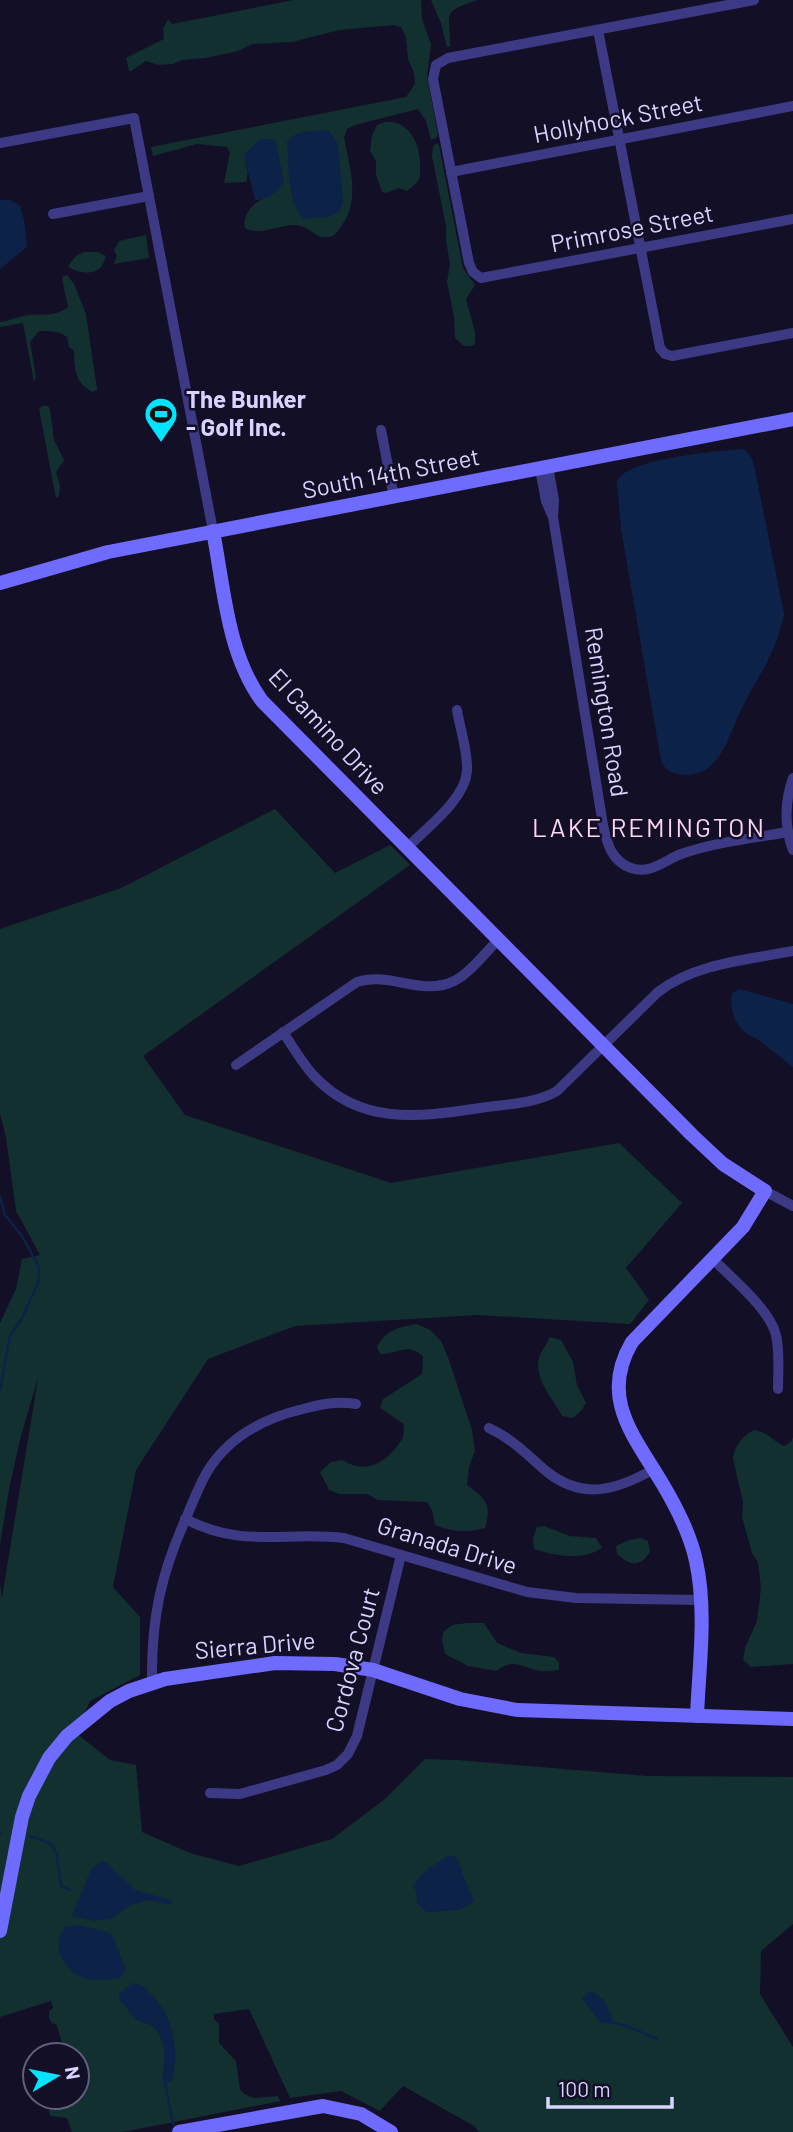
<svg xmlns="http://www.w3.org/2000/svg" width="793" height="2132" font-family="Barlow,sans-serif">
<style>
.green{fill:#12302f}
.water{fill:#0c2248}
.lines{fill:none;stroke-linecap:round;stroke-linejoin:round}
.stream{stroke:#0c2248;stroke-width:2.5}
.street{stroke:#3d3a85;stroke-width:10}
.secondary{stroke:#6f6bff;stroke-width:14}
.labels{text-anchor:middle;stroke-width:5;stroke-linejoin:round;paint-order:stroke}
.street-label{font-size:24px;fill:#d9d4ff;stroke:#130f26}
.poi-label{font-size:24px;font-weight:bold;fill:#d9d4ff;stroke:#130f26;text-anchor:start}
.neighbourhood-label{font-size:26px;letter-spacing:2px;fill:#ffd6f0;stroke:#130f26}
</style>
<rect width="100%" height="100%" fill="#130f26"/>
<g class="green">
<path d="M 294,0 L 421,0 L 422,19 L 431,44 L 427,76 L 438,134 L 436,138 L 431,140 L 426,121 L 418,109 L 355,125 L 347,129 L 344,138 C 350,168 361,202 340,228 C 337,233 334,237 327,237 C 314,239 309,224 293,225 C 278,226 258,236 245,228 C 242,217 252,203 263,199 L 244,161 L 248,172 L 246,182 L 224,183 L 230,153 L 227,147 L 197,144 L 153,156 L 151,147 L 406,97 L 415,84 L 414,73 L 408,59 L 406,37 L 401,27 L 394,25 L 339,30 L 292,42 L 252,44 L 238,51 L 206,58 L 182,60 L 173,64 L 158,65 L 146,61 L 131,71 L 129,71 L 126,58 L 164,39 L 163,29 L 168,19 L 172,24 Z"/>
<path d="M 431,0 L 478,0 C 438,13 452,12 450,47 L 447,47 L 441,23 Z"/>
<path d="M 385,122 C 408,120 419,142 420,162 C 420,167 421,175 419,179 C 417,183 411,188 407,191 L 399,188 L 386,193 L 382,192 L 376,175 L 376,161 L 370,151 L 372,136 L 377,125 Z"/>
<polygon points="437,143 439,145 463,268 475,285 466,299 475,332 475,344 471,346 464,346 455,338 454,316 447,282 450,264 446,241 446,226 432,156 433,146"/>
<polygon points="146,235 149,258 114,264 117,256 114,250 119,241"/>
<path d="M 84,252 L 98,252 L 106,256 C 104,260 104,264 101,267 C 94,276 75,273 68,266 L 76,256 Z"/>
<path d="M 67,275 L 74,284 L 86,314 L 97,389 L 93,392 C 76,384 74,370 74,351 L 69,347 L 67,337 C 58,330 49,331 39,331 L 30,342 L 36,377 L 34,382 L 23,323 L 0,327 L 0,322 C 10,321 19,316 29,315 C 43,314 55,317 68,307 L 62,279 L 63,276 Z"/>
<polygon points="42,406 48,406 50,409 54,440 64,460 56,472 60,486 59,496 56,498 39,409"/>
<polygon points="275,809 335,873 390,845 410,865 143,1056 185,1115 391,1183 619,1143 682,1203 626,1268 649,1300 630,1324 478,1315 295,1326 208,1359 136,1470 113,1587 140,1617 140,1675 90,1701 76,1733 110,1760 136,1765 142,1832 190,1853 239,1866 332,1839 385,1799 425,1759 458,1760 647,1776 793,1777 793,1924 761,1951 760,1994 793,2047 793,2132 479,2132 474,2126 403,2086 380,2111 341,2091 290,2098 249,2009 214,2014 214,2019 219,2024 219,2043 236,2061 240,2089 244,2094 254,2098 278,2096 280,2101 123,2132 72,2132 67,2118 50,2116 49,2109 58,2097 77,2097 77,2055 65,2055 57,2025 52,2023 49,2018 49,2011 53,2008 51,2001 0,2017 0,1583 2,1598 38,1378 21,1436 9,1489 0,1545 0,1323 16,1289 22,1259 40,1255 16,1211 6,1137 0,1114 0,929 121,888"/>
<path d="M 417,1324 L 430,1330 L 441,1341 L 449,1360 L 472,1430 L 475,1451 L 469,1467 L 467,1485 C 486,1499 492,1505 485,1528 C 467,1533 452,1532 435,1525 L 432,1510 L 427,1502 L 378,1500 L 367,1494 L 339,1494 L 329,1490 L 320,1472 L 331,1462 L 342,1460 C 368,1476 388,1461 403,1438 L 404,1424 L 380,1408 L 383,1399 L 422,1374 L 423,1356 C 406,1342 399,1354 380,1354 L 377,1347 C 386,1330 398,1327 417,1324 Z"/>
<path d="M 550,1337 L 561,1340 L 573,1362 L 577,1385 L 586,1403 L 581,1411 L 573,1418 L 562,1416 C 553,1398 534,1380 539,1358 C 541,1351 547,1344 550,1337 Z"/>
<path d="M 754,1430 C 767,1432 772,1440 784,1446 L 791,1442 L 793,1437 L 793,1664 L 751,1667 L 743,1660 L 745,1648 L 757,1621 L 761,1588 L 758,1562 L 752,1553 L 742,1517 L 743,1502 L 733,1459 C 734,1447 743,1435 754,1430 Z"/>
<path d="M 544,1526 L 570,1536 L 596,1538 L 602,1548 C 582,1561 555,1556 534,1549 L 533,1538 L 537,1527 Z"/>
<path d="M 641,1538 L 648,1541 L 650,1552 C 639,1568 631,1566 617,1554 L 616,1546 L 629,1540 Z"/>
<path d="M 467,1623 L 484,1623 L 497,1643 L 521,1653 L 554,1657 L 559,1662 L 559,1670 C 551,1671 543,1672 535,1670 C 518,1665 513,1659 496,1671 L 468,1666 L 445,1654 L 442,1640 L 443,1632 L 452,1625 Z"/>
</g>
<g class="water">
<path d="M 329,130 L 338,144 L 343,201 L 340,211 L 329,217 L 303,219 C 287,200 289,167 287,142 C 297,128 314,132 329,130 Z"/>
<path d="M 260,139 L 274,139 L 276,142 L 284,181 C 278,192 267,200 255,200 L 244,155 Z"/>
<polygon points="0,200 10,200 20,206 24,220 27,247 0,269"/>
<path d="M 744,449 L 752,458 L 754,465 L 784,614 C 777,653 757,677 740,712 C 731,731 725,755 708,768 C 699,775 688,776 677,774 C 669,772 664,768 661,761 L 621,529 L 617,481 C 628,458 718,451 744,449 Z"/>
<path d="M 740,989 L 793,1004 L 793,1067 L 756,1038 C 738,1034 728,1010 732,993 Z"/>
<polygon points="449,1855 456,1857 474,1902 459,1910 427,1912 418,1905 414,1884 425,1871"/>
<polygon points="101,1861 107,1863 135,1890 171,1900 172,1905 148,1900 131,1905 112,1918 95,1921 72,1916 91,1869"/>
<path d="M 76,1925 L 108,1932 L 113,1937 L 126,1970 L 120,1978 C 100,1981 76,1983 65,1963 C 61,1957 57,1950 59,1942 C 59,1937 63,1932 64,1927 Z"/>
<path d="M 133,1983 C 143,1984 148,1991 155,1998 C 175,2022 179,2052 172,2081 L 169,2083 L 162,2080 C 165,2061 168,2041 153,2027 C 148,2022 139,2023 133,2017 C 128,2011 126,2006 119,2000 L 119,1993 Z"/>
<polygon points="592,1991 604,2000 613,2020 612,2024 601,2023 582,1999 587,1993"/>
</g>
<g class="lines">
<g class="stream">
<polyline points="0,1197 5,1215 22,1236 39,1267 38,1283 22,1318 10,1336 0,1390"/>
<polyline points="0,1834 1,1834"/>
<polyline points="30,1836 52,1844 56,1852 61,1886 70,1890"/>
<path d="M 614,2023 C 630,2026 642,2033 657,2039"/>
<polyline points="165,2083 173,2124"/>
</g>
<g class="street">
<polyline points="754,0 448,58 436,65 433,79 469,263 473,272 481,278 793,219"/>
<polyline points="598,30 660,348 665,354 672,356 793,333"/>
<polyline points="0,143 134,118 213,531"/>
<polyline points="451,172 793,106"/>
<polyline points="53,214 149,196"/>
<polyline points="381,430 394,497"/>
<path d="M 548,467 L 554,500 L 553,517 L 603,825 C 607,843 611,861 631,868 C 650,875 665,860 681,854 C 715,842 753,838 788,832"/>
<polyline points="540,469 546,501 552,515"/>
<path d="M 793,778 C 785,801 784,826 793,850"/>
<path d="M 407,848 C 426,828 465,800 467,771 C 468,751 460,729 457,710"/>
<path d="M 283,1032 C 293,1047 302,1063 314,1076 C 361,1126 419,1117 480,1108 C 505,1104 535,1104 557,1091 L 658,992 C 696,963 747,960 793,951"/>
<path d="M 236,1065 L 357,982 C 389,971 422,997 454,981 C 470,973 485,953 498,940"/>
<polyline points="765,1191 793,1206"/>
<path d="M 713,1259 C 732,1279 769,1308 776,1335 C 780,1352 778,1371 778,1389"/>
<path d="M 489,1428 C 514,1440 526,1454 546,1471 C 583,1501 617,1490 654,1469"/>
<path d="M 185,1519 C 244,1549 284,1531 344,1538 L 527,1592 L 576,1598 L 700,1600"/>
<path d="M 152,1682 C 151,1619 161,1573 187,1516 C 193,1501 199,1486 207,1472 C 228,1437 265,1418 303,1409 C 321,1404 337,1401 356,1404"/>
<polyline points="210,1793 240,1794 326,1770 337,1765 348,1754 357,1736 401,1555"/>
</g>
<g class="secondary">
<path d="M 213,531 C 224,588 227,653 262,701 L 692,1135 L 723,1164 L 765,1191 L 743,1227 L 632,1342 C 599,1398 634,1436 662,1483 C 677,1508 690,1533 696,1561 C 707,1611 699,1666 697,1716"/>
<polyline points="0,583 108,552 793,419"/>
<polyline points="0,1931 22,1817 29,1796 49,1758 67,1736 110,1701 129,1691 165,1679 275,1663 335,1664 373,1670 460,1699 517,1710 793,1719"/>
<polyline points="179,2132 323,2106 361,2114 391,2132"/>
</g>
</g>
<defs>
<symbol id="stadium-pin" viewBox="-11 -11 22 30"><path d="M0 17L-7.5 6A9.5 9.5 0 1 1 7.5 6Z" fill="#00e5ff" stroke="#130f26"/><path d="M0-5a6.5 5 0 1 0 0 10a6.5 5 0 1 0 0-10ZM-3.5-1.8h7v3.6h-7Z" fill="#111"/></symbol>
</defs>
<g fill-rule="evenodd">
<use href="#stadium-pin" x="142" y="395" width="38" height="52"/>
</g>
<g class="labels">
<g class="street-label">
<text transform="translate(618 119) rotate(-11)" y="8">Hollyhock Street</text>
<text transform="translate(632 229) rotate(-11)" y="8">Primrose Street</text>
<text transform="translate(391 474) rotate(-11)" y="8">South 14th Street</text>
<text transform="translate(606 712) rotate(81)" y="8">Remington Road</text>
<text transform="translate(328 732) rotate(47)" y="8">El Camino Drive</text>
<text transform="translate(447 1546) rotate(17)" y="8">Granada Drive</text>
<text transform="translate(255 1646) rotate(-5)" y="8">Sierra Drive</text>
<text transform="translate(353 1660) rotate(-75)" y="8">Cordova Court</text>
</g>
<g class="poi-label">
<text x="186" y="408">The Bunker<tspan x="186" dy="28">- Golf Inc.</tspan></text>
</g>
<g class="neighbourhood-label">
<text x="649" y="837">LAKE REMINGTON</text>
</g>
</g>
<g transform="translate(56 2076) rotate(80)"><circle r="33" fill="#130f26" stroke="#625e7d" stroke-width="2"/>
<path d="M0-5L12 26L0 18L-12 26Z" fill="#00e5ff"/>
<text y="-10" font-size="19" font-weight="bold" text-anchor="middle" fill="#d9d4ff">N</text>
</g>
<path d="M548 2097v10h124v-10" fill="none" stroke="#d9d4ff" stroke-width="3.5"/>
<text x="558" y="2097" font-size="21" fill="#d9d4ff" stroke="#130f26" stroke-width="5" paint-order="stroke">100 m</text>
</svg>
